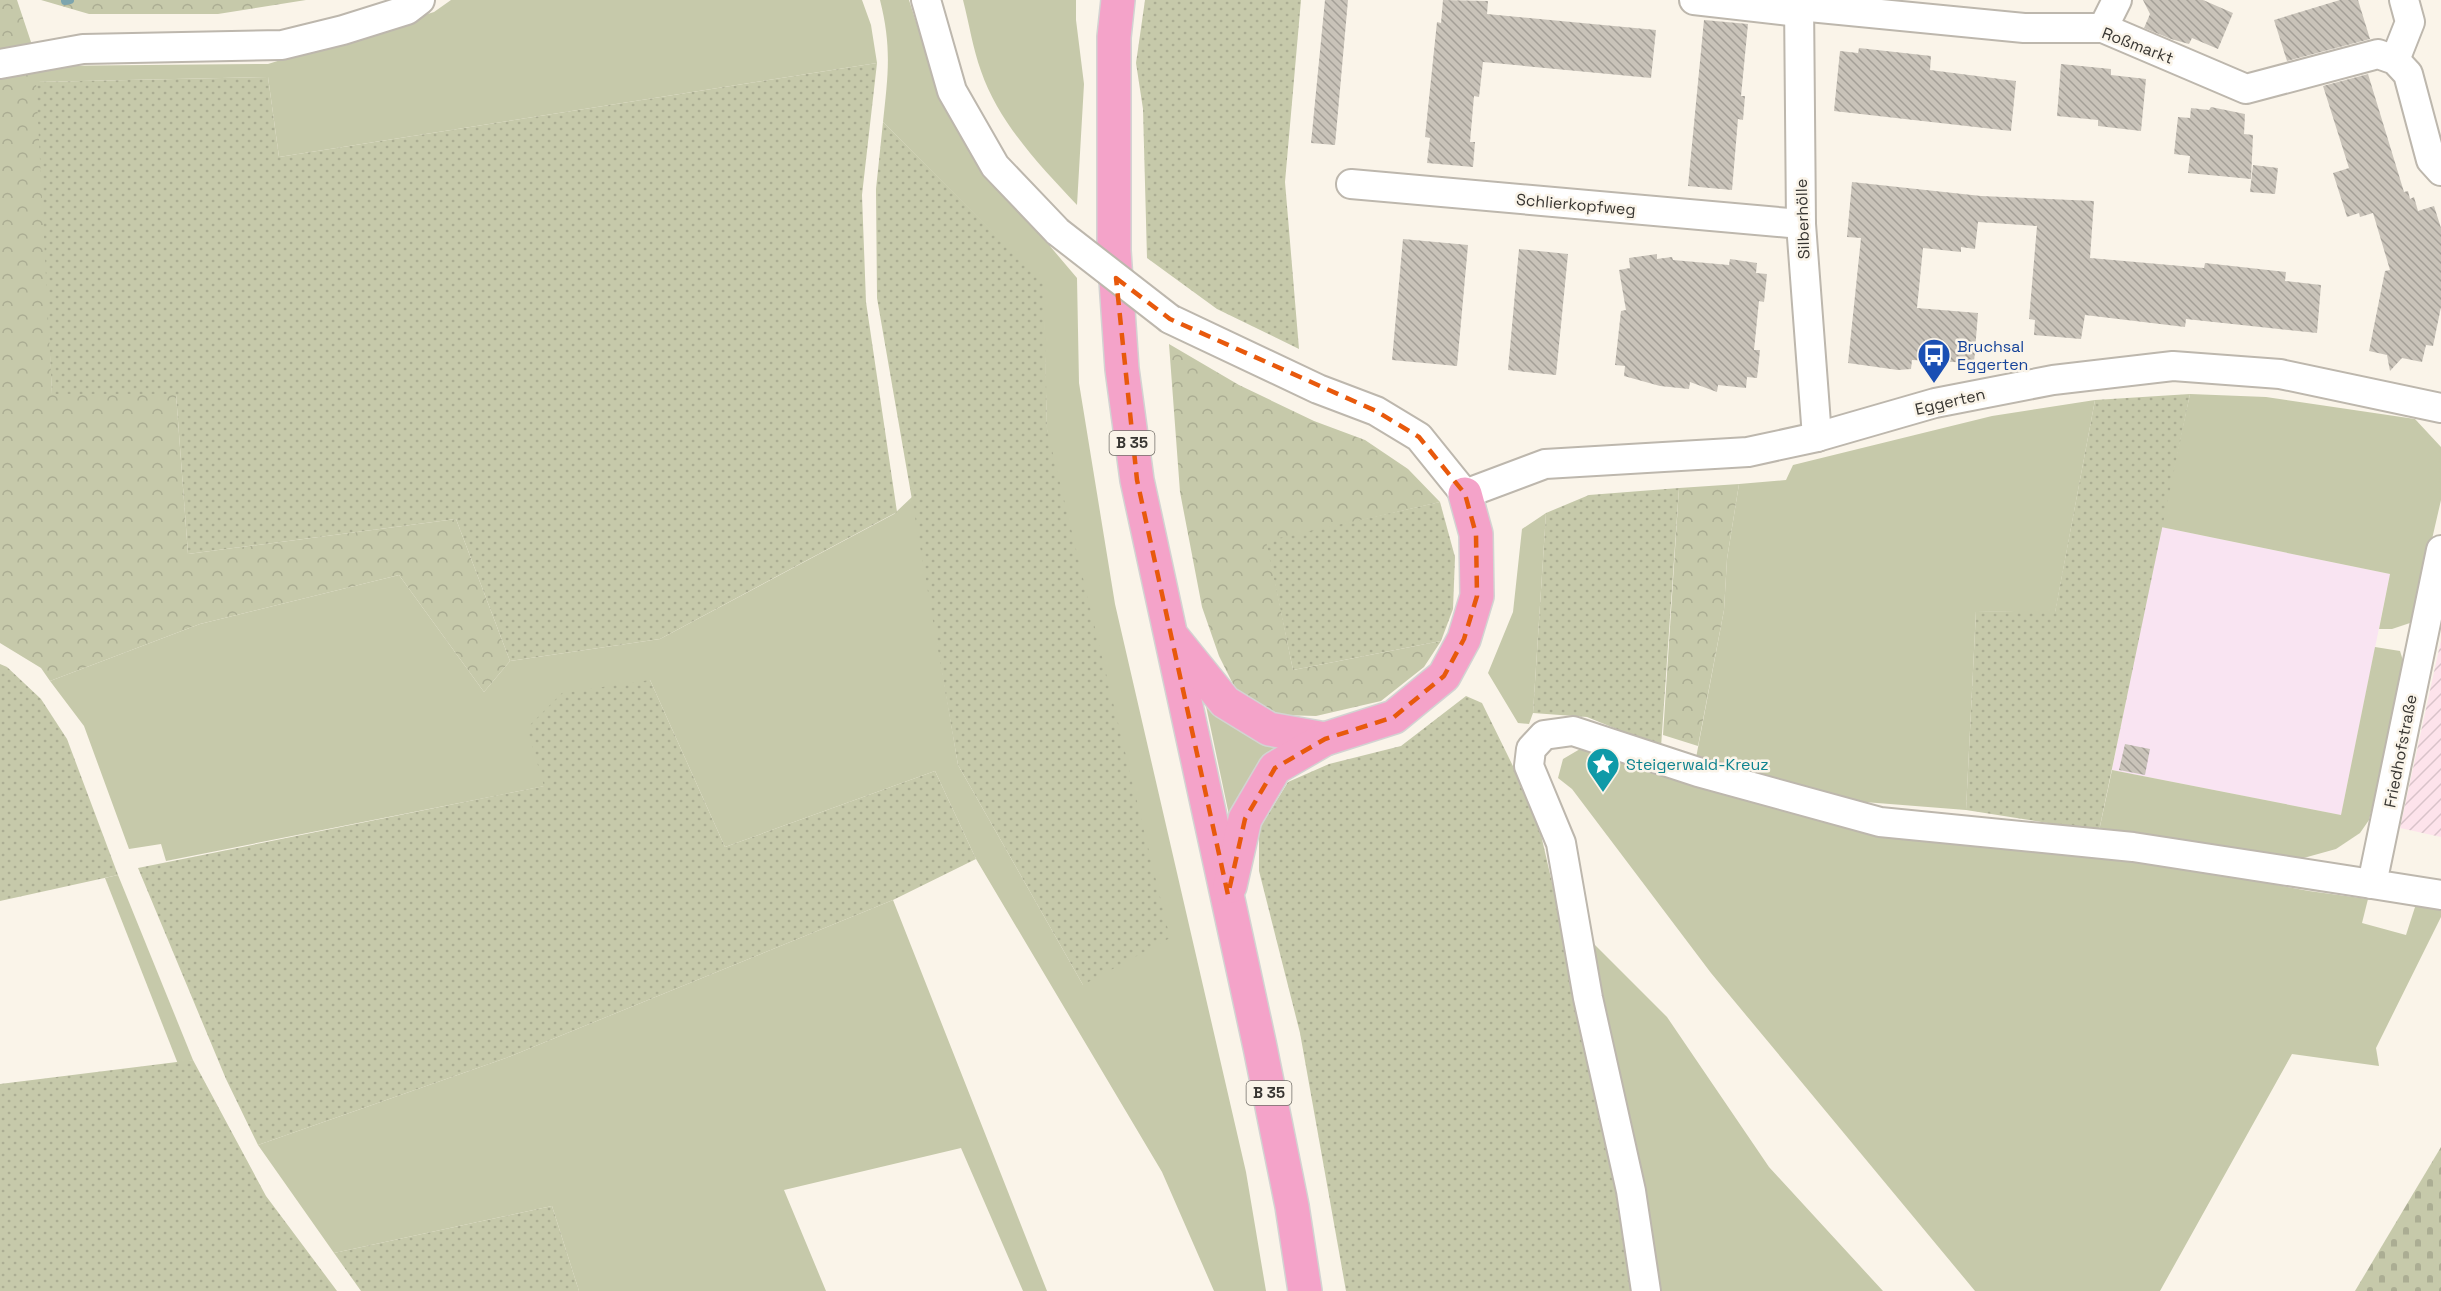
<svg xmlns="http://www.w3.org/2000/svg" width="2441" height="1291" font-family="'Space Grotesk',sans-serif">
<style>
.commercial{fill:#f9e4f2}
.industrial{fill:url(#industrial-furrows)}
.grass{fill:#c6c9aa}
.forest{fill:url(#forest-crowns)}
.cemetery{fill:url(#cemetery-stones)}
.garden{fill:url(#garden-dots)}
.lines{fill:none;stroke-linecap:round;stroke-linejoin:round}
.stream{stroke:#7da5ae;stroke-width:8}
.building{fill:url(#building-back-hatch)}
.minor-casing{stroke:#bdb7ad;stroke-width:32}
.major-casing{stroke:#d3d3d2;stroke-width:36}
.minor{stroke:#fff;stroke-width:28}
.major{stroke:#f4a3c9;stroke-width:33}
.minor-bridge-casing{stroke:#bdb7ad;stroke-width:32;stroke-linecap:butt}
.minor-bridge{stroke:#fff;stroke-width:28}
.marked{fill:none;stroke:#e8590c;stroke-width:4.5;stroke-dasharray:12 8;stroke-linejoin:round}
.labels{text-anchor:middle;stroke-width:5;stroke-linejoin:round;paint-order:stroke}
.shield{fill:#faf4e9;stroke:#726e68;stroke-width:1.5}
.shield-label{font-size:15px;font-weight:bold;fill:#373531}
.street-label{font-size:16px;fill:#373531;stroke:#faf4e9}
.transit-label{font-size:16px;fill:#164399;stroke:#faf4e9;text-anchor:start}
.culture-label{font-size:16px;fill:#0d838f;stroke:#faf4e9;text-anchor:start}
</style>
<defs>
<pattern id="industrial-furrows" width="10" height="10" patternUnits="userSpaceOnUse" patternTransform="scale(1.5)"><rect width="10" height="10" fill="#fde3eb"/><path d="M-1 1l2-2M0 10L10 0M9 11l2-2" fill="none" stroke="#d9c3ca"/></pattern>
<pattern id="forest-crowns" width="20" height="18" patternUnits="userSpaceOnUse" patternTransform="scale(1.5)"><rect width="20" height="18" fill="#c6c9aa"/><path d="M2 6a3 3 0 1 1 6 0M12 15a3 3 0 1 1 6 0" fill="none" stroke="#abad93"/></pattern>
<pattern id="cemetery-stones" width="16" height="16" patternUnits="userSpaceOnUse" patternTransform="scale(1.5)"><rect width="16" height="16" fill="#c6c9aa"/><path d="M2 7V4a2 2 0 0 1 4 0v3zM10 15v-3a2 2 0 0 1 4 0v3z" fill="#abad93"/></pattern>
<pattern id="garden-dots" width="8" height="8" patternUnits="userSpaceOnUse" patternTransform="scale(1.5)"><rect width="8" height="8" fill="#c6c9aa"/><path d="M2 2h.1M6 6h.1" fill="none" stroke="#abad93" stroke-width="1.8" stroke-linecap="round"/></pattern>
<pattern id="building-back-hatch" width="6" height="6" patternUnits="userSpaceOnUse" patternTransform="scale(1.5)"><rect width="6" height="6" fill="#c9c3b9"/><path d="M-1 5l2 2M0 0l6 6M5-1l2 2" fill="none" stroke="#a49f97"/></pattern>
</defs>
<rect width="100%" height="100%" fill="#faf4e9"/>
<polygon class="commercial" points="2161,527 2390,574 2341,815 2112,770"/>
<polygon class="industrial" points="2441,640 2441,837 2400,828"/>
<g class="grass">
<polygon points="451,0 862,0 871,25 877,63 279,157 268,77 36,82 39,66 268,64 434,12"/>
<path d="M 880,0 L 909,0 L 943,106 L 971,153 L 1077,278 L 1079,383 L 1115,604 L 1246,1172 L 1266,1291 L 1214,1291 L 1162,1172 L 976,859 L 935,771 L 725,847 L 650,680 L 545,786 L 166,861 L 161,844 L 129,849 L 84,726 L 50,681 L 200,624 L 399,575 L 484,692 L 510,661 L 660,639 L 894,514 L 913,496 L 958,765 L 1083,985 L 1047,429 L 1043,283 L 883,122 C 888,75 892,48 880,0 Z"/>
<path d="M 963,0 L 1076,0 L 1076,20 L 1084,84 L 1077,205 C 1040,166 999,123 981,71 C 973,49 969,23 963,0 Z"/>
<polygon points="2190,394 2266,397 2415,419 2441,447 2441,500 2413,622 2392,629 2379,629 2390,574 2161,527"/>
<polygon points="2095,400 2055,613 1976,611 1966,810 1839,800 1696,758 1724,610 1727,559 1739,484 1786,480 1793,465 1992,416"/>
<polygon points="1546,513 1533,713 1529,724 1518,723 1488,673 1513,612 1522,529"/>
<polygon points="2375,647 2400,651 2406,670 2369,820 2360,833 2336,849 2300,859 2147,835 2099,831 2112,770 2341,815"/>
<path d="M 1213,704 C 1234,730 1248,741 1282,747 L 1229,815 L 1206,706 Z"/>
<polygon points="1580,749 1873,836 1989,844 2134,858 2309,891 2368,899 2362,923 2406,935 2416,904 2441,907 2441,917 2376,1048 2379,1066 2292,1054 2160,1291 1975,1291 1711,973 1572,789 1558,778 1563,759"/>
<polygon points="118,875 193,1060 178,1064 105,878"/>
<polygon points="893,900 1047,1291 1023,1291 961,1148 784,1190 826,1291 579,1291 552,1206 334,1253 258,1145 506,1058"/>
<polygon points="1587,937 1667,1017 1769,1167 1883,1291 1646,1291"/>
</g>
<g class="forest">
<polygon points="0,0 17,0 39,66 52,394 176,394 188,554 456,519 510,661 484,692 399,575 200,624 50,681 41,668 0,643"/>
<polygon points="41,0 306,0 218,14 89,14"/>
<polygon points="1169,344 1239,385 1314,421 1365,440 1408,469 1440,502 1267,542 1293,670 1441,641 1424,667 1381,701 1316,716 1281,715 1238,694 1219,656 1202,607 1180,492"/>
<polygon points="1739,484 1727,559 1724,610 1698,746 1663,735 1679,488"/>
</g>
<polygon class="cemetery" points="2441,1147 2441,1291 2355,1291"/>
<g class="garden">
<polygon points="1145,0 1301,0 1285,182 1299,349 1217,309 1147,258 1143,109 1136,63"/>
<polygon points="877,63 862,195 866,302 897,512 660,639 510,661 456,519 188,554 176,394 52,394 36,82 268,77 279,157"/>
<polygon points="883,122 1044,283 1047,429 1170,938 1083,985 958,765 877,298 876,189"/>
<polygon points="2190,394 2099,831 1966,810 1976,611 2055,612 2095,400"/>
<polygon points="1679,488 1661,747 1587,717 1533,713 1546,513 1589,495"/>
<polygon points="1440,502 1455,557 1453,609 1441,641 1293,670 1266,541"/>
<polygon points="0,664 7,667 41,699 67,739 118,875 0,901"/>
<polygon points="650,680 725,847 935,771 976,859 893,900 506,1058 258,1145 226,1079 138,868 544,786 527,728 562,693"/>
<polygon points="1466,696 1482,703 1536,813 1646,1291 1346,1291 1300,1033 1259,871 1259,829 1288,782 1329,764 1401,746"/>
<polygon points="193,1060 266,1196 337,1291 0,1291 0,1084"/>
<polygon points="552,1206 579,1291 361,1291 334,1253"/>
</g>
<g class="lines">
<polyline class="stream" points="65,1 70,0"/>
</g>
<g class="building">
<polygon points="1325,0 1348,0 1335,145 1311,143"/>
<polygon points="1443,0 1488,1 1487,14 1656,30 1651,78 1483,62 1479,97 1474,96 1470,142 1475,142 1473,167 1427,163 1430,138 1425,137 1437,22 1441,23"/>
<polygon points="2143,0 2203,0 2233,13 2218,49 2192,38 2189,44 2171,39 2144,28 2150,14"/>
<polygon points="2340,0 2358,0 2370,39 2287,61 2274,20"/>
<polygon points="1704,20 1748,24 1741,96 1745,96 1743,120 1738,119 1732,190 1688,186"/>
<polygon points="1859,48 1931,56 1930,70 2016,81 2011,131 1834,111 1840,51 1858,53"/>
<polygon points="2061,64 2111,69 2111,75 2146,79 2141,131 2098,126 2098,120 2057,116"/>
<polygon points="2368,74 2404,192 2408,191 2410,199 2414,197 2418,211 2434,206 2441,228 2441,307 2433,346 2426,345 2422,362 2402,358 2390,371 2387,355 2369,351 2385,271 2390,270 2373,213 2360,217 2359,213 2347,217 2333,173 2349,168 2323,86"/>
<polygon points="2211,107 2245,114 2244,134 2253,135 2251,179 2188,173 2190,156 2174,154 2178,117 2190,118 2191,108 2209,110"/>
<polygon points="2253,165 2278,168 2275,194 2250,192"/>
<polygon points="1852,182 1981,196 2094,201 2090,258 2204,268 2205,263 2286,272 2285,281 2321,285 2317,333 2186,319 2185,327 2085,315 2081,339 2034,335 2035,320 2029,319 2037,226 1978,222 1975,249 1961,247 1961,252 1923,248 1917,308 1978,313 1974,363 1912,360 1911,369 1898,370 1848,363 1861,238 1847,237"/>
<polygon points="1403,239 1468,245 1457,366 1392,360"/>
<polygon points="1519,249 1568,254 1556,375 1508,370"/>
<polygon points="1657,254 1657,259 1672,257 1673,260 1729,265 1730,259 1757,263 1756,273 1767,274 1764,302 1759,301 1754,350 1760,350 1757,378 1747,377 1746,388 1718,385 1717,392 1690,382 1689,389 1660,386 1624,376 1625,366 1615,365 1621,311 1626,310 1619,270 1630,268 1629,258"/>
<polygon points="2125,744 2150,749 2145,775 2119,770"/>
</g>
<g class="lines">
<defs>
<g id="minor">
<polyline points="926,0 952,91 995,166 1058,232"/>
<polyline points="1694,0 1798,12"/>
<polyline points="1799,0 1801,224 1817,437"/>
<polyline points="1799,6 2024,28 2103,28 2246,89 2378,54 2395,60 2408,74 2431,160 2441,171"/>
<polyline points="2103,28 2117,0"/>
<polyline points="2395,60 2410,22 2404,0"/>
<polyline points="0,64 83,49 282,45 343,30 407,10 420,0"/>
<polyline points="1351,184 1801,224"/>
<polyline points="1170,319 1318,389 1376,411 1419,437 1465,494 1545,464 1748,452 1817,437 1935,403 2053,380 2173,366 2280,374 2441,408"/>
<polyline points="2441,550 2372,884 2441,895"/>
<polyline points="1646,1291 1631,1191 1588,998 1561,843 1529,766 1531,749 1544,735 1573,731 1698,772 1880,822 2133,847 2372,884"/>
</g>
<g id="major">
<polyline points="1118,0 1114,37 1114,251 1122,369 1137,480 1260,1047 1292,1206 1305,1291"/>
<polyline points="1174,639 1225,702 1269,729 1325,739"/>
<polyline points="1230,886 1245,819 1275,768 1325,739 1394,717 1444,676 1464,639 1477,596 1476,534 1465,494"/>
</g>
</defs>
<use href="#minor" class="minor-casing"/>
<use href="#major" class="major-casing"/>
<use href="#minor" class="minor"/>
<use href="#major" class="major"/>
<defs>
<polyline id="minor-bridge" points="1058,232 1170,319"/>
</defs>
<use href="#minor-bridge" class="minor-bridge-casing"/>
<use href="#minor-bridge" class="minor-bridge"/>
</g>
<path class="marked" d="M 1116,278 L 1170,319 L 1376,411 L 1419,437 L 1465,494 L 1476,534 L 1477,596 L 1464,639 L 1444,676 L 1394,717 L 1325,739 L 1275,768 L 1245,819 L 1228,895 L 1137,480 Z"/>
<defs>
<symbol id="bus-pin" viewBox="-11 -11 22 30"><path d="M0 17L-7.5 6A9.5 9.5 0 1 1 7.5 6Z" fill="#1a4fb4" stroke="#faf4e9"/><path d="M-5-6H5V4H4V6H2V4H-2V6H-4V4H-5ZM-3.5-4V0h7V-4ZM-3.5 1.2v1.5H-2V1.2ZM2 1.2v1.5H3.5V1.2Z" fill="#fff"/></symbol>
<symbol id="sight-pin" viewBox="-11 -11 22 30"><path d="M0 17L-7.5 6A9.5 9.5 0 1 1 7.5 6Z" fill="#0f9aa8" stroke="#faf4e9"/><path d="M0-6L1.8-2.2L6-1.7L2.9 1.2L3.7 5.4L0 3.3L-3.7 5.4L-2.9 1.2L-6-1.7L-1.8-2.2Z" fill="#fff"/></symbol>
</defs>
<g fill-rule="evenodd">
<use href="#bus-pin" x="1915" y="336" width="38" height="52"/>
<use href="#sight-pin" x="1584" y="745" width="38" height="52"/>
</g>
<g class="labels">
<g class="shield">
<rect x="1109.5" y="431" width="45" height="24" rx="4.5"/>
<rect x="1246.5" y="1081" width="45" height="24" rx="4.5"/>
</g>
<g class="shield-label">
<text x="1132" y="448">B 35</text>
<text x="1269" y="1098">B 35</text>
</g>
<g class="street-label">
<text transform="translate(2138 45) rotate(21)" y="6">Roßmarkt</text>
<text transform="translate(1576 204) rotate(5)" y="6">Schlierkopfweg</text>
<text transform="translate(1802 219) rotate(-92)" y="6">Silberhölle</text>
<text transform="translate(1950 401) rotate(-13)" y="6">Eggerten</text>
<text transform="translate(2400 751) rotate(-79)" y="6">Friedhofstraße</text>
</g>
<g class="transit-label">
<text x="1957" y="352">Bruchsal<tspan x="1957" dy="18">Eggerten</tspan></text>
</g>
<g class="culture-label">
<text x="1626" y="770">Steigerwald-Kreuz</text>
</g>
</g>
</svg>
